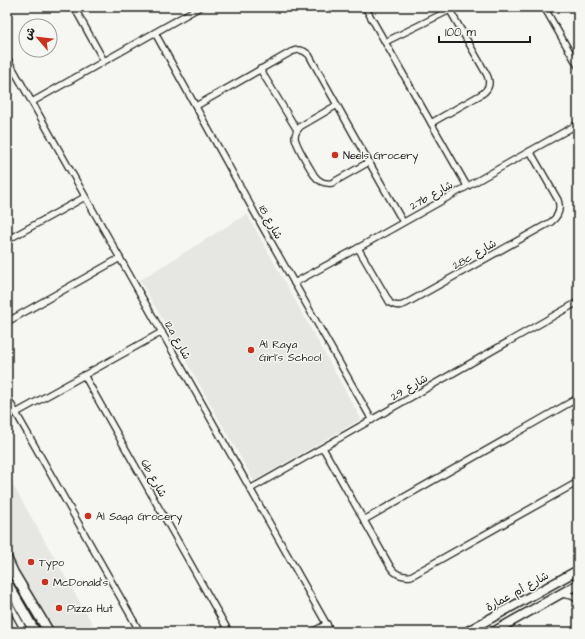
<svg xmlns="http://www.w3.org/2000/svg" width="585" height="639" font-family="'Architects Daughter','Playpen Sans Arabic',sans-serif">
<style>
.built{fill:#e6e6e2}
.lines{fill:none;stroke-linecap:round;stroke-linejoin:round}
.street-casing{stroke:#1c1c1c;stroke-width:8}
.secondary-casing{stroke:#1c1c1c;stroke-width:11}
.primary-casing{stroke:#1c1c1c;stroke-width:12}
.street{stroke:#f6f6f2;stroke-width:5.5}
.secondary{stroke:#f6f6f2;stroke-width:8}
.primary{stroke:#f6f6f2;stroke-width:9}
.poi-dot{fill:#c8321e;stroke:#f6f6f2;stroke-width:1.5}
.labels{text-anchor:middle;stroke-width:3;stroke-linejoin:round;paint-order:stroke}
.poi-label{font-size:11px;fill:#1c1c1c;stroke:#f6f6f2;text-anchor:start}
.street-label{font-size:11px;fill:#1c1c1c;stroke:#f6f6f2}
</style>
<rect width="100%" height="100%" fill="#f6f6f2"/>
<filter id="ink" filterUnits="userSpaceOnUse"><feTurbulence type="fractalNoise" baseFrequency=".025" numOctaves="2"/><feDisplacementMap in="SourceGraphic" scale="8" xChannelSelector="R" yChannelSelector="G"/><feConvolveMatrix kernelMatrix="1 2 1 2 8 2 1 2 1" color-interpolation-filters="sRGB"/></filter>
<g filter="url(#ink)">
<g class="built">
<polygon points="247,214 361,419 254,481 140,280"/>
<polygon points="7,475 97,632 48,632 7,559"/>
</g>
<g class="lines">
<defs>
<g id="street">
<polyline points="74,7 104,61"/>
<polyline points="365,7 467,186"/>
<polyline points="544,7 578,66"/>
<polyline points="155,33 262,226 372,420"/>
<polyline points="385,42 450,10"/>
<polyline points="7,58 331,632"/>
<polyline points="260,69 297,130"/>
<polyline points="32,102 200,7"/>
<path d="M 337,105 L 301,126 C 298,129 295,132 295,137 C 295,144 310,168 314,175 C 319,182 324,184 332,183 L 369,162"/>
<path d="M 196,106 L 291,52 C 298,49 303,49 309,55 L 369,162 L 403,222"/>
<path d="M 431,123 L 482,94 C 489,89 491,83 487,75 L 448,7"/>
<polyline points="7,240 85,197"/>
<path d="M 358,248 L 390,303 C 395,306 399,307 405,304 L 551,222 C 559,216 561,209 558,200 L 530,151"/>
<polyline points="294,283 358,248 578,124"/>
<polyline points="7,322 120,258"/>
<polyline points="84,375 229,632"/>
<polyline points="7,397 140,632"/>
<polyline points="16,413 162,332"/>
<path d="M 323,448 L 391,568 C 396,575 402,577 411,576 L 578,482"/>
<polyline points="250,489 578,302"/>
<polyline points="364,520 578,398"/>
<polyline points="562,594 572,596 578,600"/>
<polyline points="7,599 25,632"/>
<polyline points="312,632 327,624"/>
</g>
<g id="secondary">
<polyline points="466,632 578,570"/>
<polyline points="493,632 578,584"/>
</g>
<g id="primary">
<polyline points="7,559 13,572 49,632"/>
<polyline points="7,583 35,632"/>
</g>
</defs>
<use href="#street" class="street-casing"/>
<use href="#secondary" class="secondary-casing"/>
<use href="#primary" class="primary-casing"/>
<use href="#street" class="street"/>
<use href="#secondary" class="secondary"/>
<use href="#primary" class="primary"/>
</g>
</g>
<g class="poi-dot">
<circle cx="335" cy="155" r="4"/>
<circle cx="251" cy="350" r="4"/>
<circle cx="88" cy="516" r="4"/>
<circle cx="31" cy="562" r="4"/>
<circle cx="45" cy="582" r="4"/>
<circle cx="59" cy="608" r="4"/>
</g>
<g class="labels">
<g class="poi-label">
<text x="343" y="159">Neels Grocery</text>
<text x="259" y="348">Al Raya<tspan x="259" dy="13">Girl's School</tspan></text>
<text x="96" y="520">Al Saqa Grocery</text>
<text x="39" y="566">Typo</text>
<text x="53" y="586">McDonald's</text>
<text x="67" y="612">Pizza Hut</text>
</g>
<g class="street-label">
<text transform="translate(431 195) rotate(-29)" y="4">27b شارع</text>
<text transform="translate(271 222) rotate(61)" y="4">شارع 18</text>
<text transform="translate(474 254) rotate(-30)" y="4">28c شارع</text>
<text transform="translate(178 340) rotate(61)" y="4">12a شارع</text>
<text transform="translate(409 387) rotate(-30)" y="4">شارع 29</text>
<text transform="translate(154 478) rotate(61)" y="4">6b شارع</text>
<text transform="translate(517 591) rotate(-29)" y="4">شارع أم عمارة</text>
</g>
</g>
<rect width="585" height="639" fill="none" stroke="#f6f6f2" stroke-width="24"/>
<rect x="12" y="12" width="561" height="615" fill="none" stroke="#1c1c1c" stroke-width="1.5" filter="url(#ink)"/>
<g transform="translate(38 38) rotate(298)"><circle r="19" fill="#f6f6f2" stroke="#9f9f9c"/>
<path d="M0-3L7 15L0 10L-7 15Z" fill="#c8321e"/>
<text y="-6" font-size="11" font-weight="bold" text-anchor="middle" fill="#1c1c1c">ش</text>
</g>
<path d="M439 36v6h91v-6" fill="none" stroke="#1c1c1c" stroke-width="2"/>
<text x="445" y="36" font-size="12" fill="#1c1c1c" stroke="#f6f6f2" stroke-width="3" paint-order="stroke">100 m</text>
</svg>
